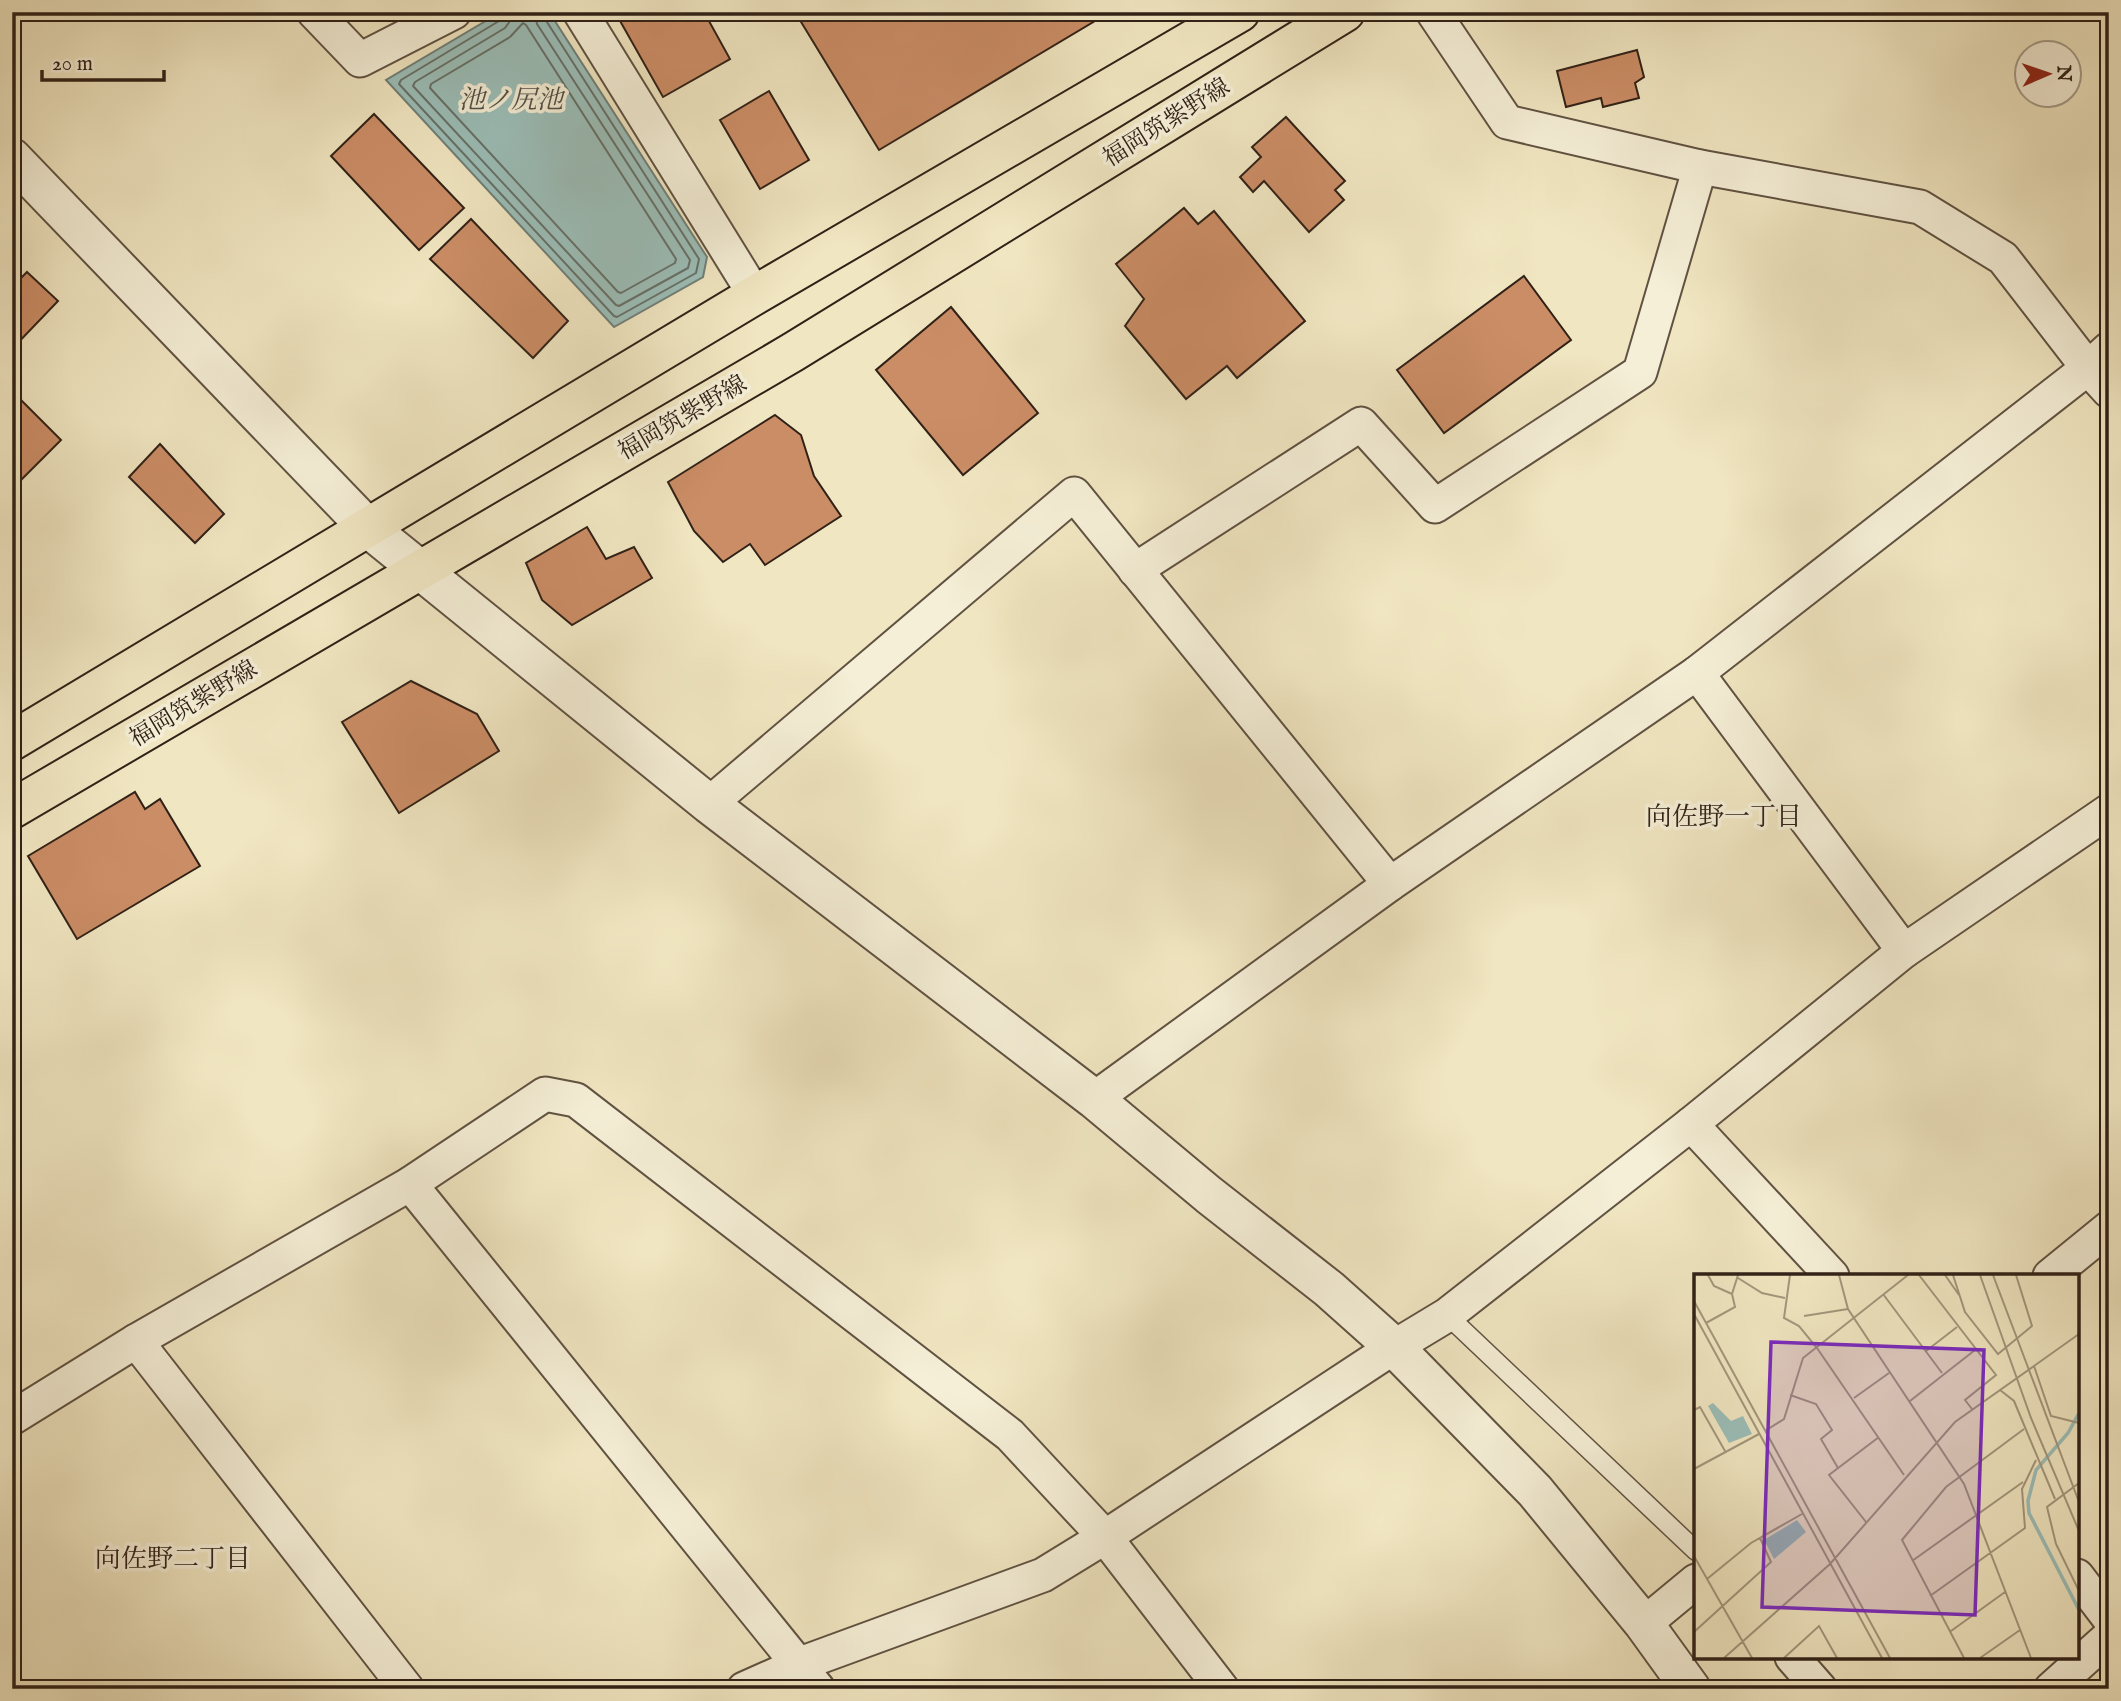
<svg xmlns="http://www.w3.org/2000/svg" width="2121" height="1701" font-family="'IM FELL English','Noto Serif JP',serif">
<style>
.water{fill:#9bbeb8;stroke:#707f78;stroke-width:2}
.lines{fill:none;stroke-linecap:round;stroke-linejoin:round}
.shore{stroke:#667068;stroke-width:2}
.building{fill:#cb8d66;stroke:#302117;stroke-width:2}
.service-casing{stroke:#605242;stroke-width:21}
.minor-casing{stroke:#605242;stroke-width:37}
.tertiary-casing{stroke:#605242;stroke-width:42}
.primary-casing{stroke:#302117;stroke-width:42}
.service{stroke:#f5efd7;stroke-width:18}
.minor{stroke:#f5efd7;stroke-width:33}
.tertiary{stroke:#f5efd7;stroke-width:38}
.primary{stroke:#f0e6c1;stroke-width:38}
.labels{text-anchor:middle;stroke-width:7;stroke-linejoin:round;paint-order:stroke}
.street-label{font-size:24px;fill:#302117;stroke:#f5efd7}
.water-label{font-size:26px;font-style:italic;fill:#505047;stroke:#f5efd7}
.neighbourhood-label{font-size:26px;fill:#302117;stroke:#f5efd7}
.inset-river{fill:none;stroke:#9bbeb8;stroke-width:3.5}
.inset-road{fill:none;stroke:#a3977d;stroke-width:2}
.view{fill:#7b2cbf;fill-opacity:0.15;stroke:#7b2cbf;stroke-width:3.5}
.inset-edge{fill:none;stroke:#302117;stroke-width:3.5}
</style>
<rect width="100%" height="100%" fill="#f0e6c1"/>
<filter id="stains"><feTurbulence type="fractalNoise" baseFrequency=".00286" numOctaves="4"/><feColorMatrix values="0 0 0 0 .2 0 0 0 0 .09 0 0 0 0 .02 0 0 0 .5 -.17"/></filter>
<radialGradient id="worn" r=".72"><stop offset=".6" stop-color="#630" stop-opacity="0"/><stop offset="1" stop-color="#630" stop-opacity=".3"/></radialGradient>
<polygon class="water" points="501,12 549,12 707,257 703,277 614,327 386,80"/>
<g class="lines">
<g class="shore">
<polyline points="503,12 502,17 499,21 401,80 399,84 614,316 617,317 696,273 699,259 545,19 544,12"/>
<polyline points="512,12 510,21 505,28 415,82 413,86 616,305 619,306 688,268 690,260 537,24 535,12"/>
<polygon points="523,23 526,25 676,259 675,263 621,293 618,292 430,88 431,84 510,37"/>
</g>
</g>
<g class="building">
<polygon points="615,12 704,12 730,59 663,97"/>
<polygon points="795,12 1110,12 879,150"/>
<polygon points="1637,50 1644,77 1635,83 1639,98 1603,107 1601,98 1566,107 1557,71"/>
<polygon points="769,91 809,160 760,189 720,120"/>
<polygon points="374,114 464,208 419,250 331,156"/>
<polygon points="1286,117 1345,181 1335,190 1344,200 1309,232 1264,181 1253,192 1240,177 1261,157 1252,147"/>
<polygon points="1184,208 1198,224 1214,211 1305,321 1237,378 1227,366 1186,399 1125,326 1144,299 1116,264"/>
<polygon points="471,219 568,321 533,358 430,259"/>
<polygon points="27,272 58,301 12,349 12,279 16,283"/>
<polygon points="1524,276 1571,340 1444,433 1397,370"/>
<polygon points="951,307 1038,413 963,475 876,370"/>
<polygon points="12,391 61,440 12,489"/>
<polygon points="775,415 801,435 814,476 841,516 765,565 750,544 723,562 694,531 668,482"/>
<polygon points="160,444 224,514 195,543 129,477"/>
<polygon points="587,527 606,559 634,547 652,578 572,625 542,600 526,563"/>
<polygon points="411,681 477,714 499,751 399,813 342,722"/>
<polygon points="135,792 145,809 160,799 200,866 77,939 28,856"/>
</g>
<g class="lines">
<defs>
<polyline id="service" points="1447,1315 1696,1551"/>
<g id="minor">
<polyline points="314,12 360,60 454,12"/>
<polyline points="580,12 755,295"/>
<polyline points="1433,12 1507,122 1700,167 1920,207 2003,258 2088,368 2109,391"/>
<polyline points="1135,570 1361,424 1435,506 1640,372 1700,167"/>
<polyline points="1697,673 1904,951"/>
<polyline points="709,804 1074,494 1390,884"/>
<polyline points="1094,1099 1390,884 1697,673 2088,368 2109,349"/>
<polyline points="1691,1124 1832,1276"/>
<polyline points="410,1184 818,1689"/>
<polyline points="2050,1276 2109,1228"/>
<polyline points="136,1341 407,1689"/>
<polyline points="12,1418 136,1341 410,1184 545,1094 576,1100 1010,1435 1105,1537 1222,1689"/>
<polyline points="2077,1576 2109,1618"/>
<polyline points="1644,1624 1696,1581"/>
<polyline points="1792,1657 1820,1689"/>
<polyline points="744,1689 800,1664 1043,1575 1105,1537 1394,1347 1447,1315 1691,1124 1904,951 2109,811"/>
<polyline points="2051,1689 2109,1637"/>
</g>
<polyline id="tertiary" points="12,158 367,527 709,804 1094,1099 1209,1195 1329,1289 1394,1347 1535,1491 1644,1624 1691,1689"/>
<g id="primary">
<polyline points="12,741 755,295 1240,12"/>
<polyline points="12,809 793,352 1345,12"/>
</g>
</defs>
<use href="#service" class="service-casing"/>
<use href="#minor" class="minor-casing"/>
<use href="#tertiary" class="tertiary-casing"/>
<use href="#primary" class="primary-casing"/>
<use href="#service" class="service"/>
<use href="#minor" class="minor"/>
<use href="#tertiary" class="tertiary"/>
<use href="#primary" class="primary"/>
</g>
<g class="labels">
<g class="street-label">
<text transform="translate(1166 122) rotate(-32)" y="8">福岡筑紫野線</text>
<text transform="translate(682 417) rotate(-30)" y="8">福岡筑紫野線</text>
<text transform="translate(193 703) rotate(-31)" y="8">福岡筑紫野線</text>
</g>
<g class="water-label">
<text x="511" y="108">池ノ尻池</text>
</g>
<g class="neighbourhood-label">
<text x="1724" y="825">向佐野一丁目</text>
<text x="173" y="1567">向佐野二丁目</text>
</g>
</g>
<g transform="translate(1694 1274)">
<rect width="385" height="385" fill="#f0e6c1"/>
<path d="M 19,129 L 37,147 L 49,142 L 58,160 L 35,169 L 14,132 ZM 103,246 L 112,258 L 80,285 L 70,266 Z" fill="#9bbeb8"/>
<path class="inset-river" d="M 385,139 L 374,159 L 342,196 L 334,227 L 335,239 L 385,336"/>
<path class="inset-road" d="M 14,1 L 20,12 L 38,20M 96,1 L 90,44 L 105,52 L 123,74 L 210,201M 145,1 L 154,35 L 270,210 L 337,384M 225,1 L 302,101 L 271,126 L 278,135M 251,1 L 265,21M 259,1 L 271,38 L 304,80 L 338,52 L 322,1M 286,1 L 337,144 L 385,257M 299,1 L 385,228M 44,4 L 68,19 L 91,24M 189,20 L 248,99M 0,27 L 196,384M 0,40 L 188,384M 110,42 L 154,35M 12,49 L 41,33 L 38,20 L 44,1M 232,77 L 263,53M 340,92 L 357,142 L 385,149M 306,116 L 320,127 L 361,225M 96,121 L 122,130 L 138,156 L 127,165 L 144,194M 160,124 L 195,99M 216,127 L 281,76M 0,136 L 6,133 L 31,177M 71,157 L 90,145 L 109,84 L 214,1M 0,195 L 65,160M 385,209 L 353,233 L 362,270 L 385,317M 172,248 L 135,201 L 185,163M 0,282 L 58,384M 218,287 L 329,208M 13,305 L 57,269 L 108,240M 236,322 L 331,254 L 328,215 L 342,186M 257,357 L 311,318M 0,358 L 77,288 L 66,264M 30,384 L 136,290 L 261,148 L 385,60M 90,384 L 125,352 L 143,384M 270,384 L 208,266 L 252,213 L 330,155M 286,384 L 326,356"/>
<path class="view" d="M 77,68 L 290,76 L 281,341 L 68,333 Z"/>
<rect width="385" height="385" class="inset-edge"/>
</g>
<rect width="2121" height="1701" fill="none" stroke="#f0e6c1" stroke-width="42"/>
<rect x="14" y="14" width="2093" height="1673" fill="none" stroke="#302117" stroke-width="3.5"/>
<rect x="21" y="21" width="2079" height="1659" fill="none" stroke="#302117" stroke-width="2"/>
<g transform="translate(2048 74) rotate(88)"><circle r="33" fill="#f5efd7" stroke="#a69d8a" stroke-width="2"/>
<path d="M0-5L12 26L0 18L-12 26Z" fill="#8f2418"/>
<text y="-10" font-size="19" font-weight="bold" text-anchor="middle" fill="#302117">N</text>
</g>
<path d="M42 70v10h122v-10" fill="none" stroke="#302117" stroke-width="3.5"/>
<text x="52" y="70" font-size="21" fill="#302117" stroke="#f5efd7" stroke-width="5" paint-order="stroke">20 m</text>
<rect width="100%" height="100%" filter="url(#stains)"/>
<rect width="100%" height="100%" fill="url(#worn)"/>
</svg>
